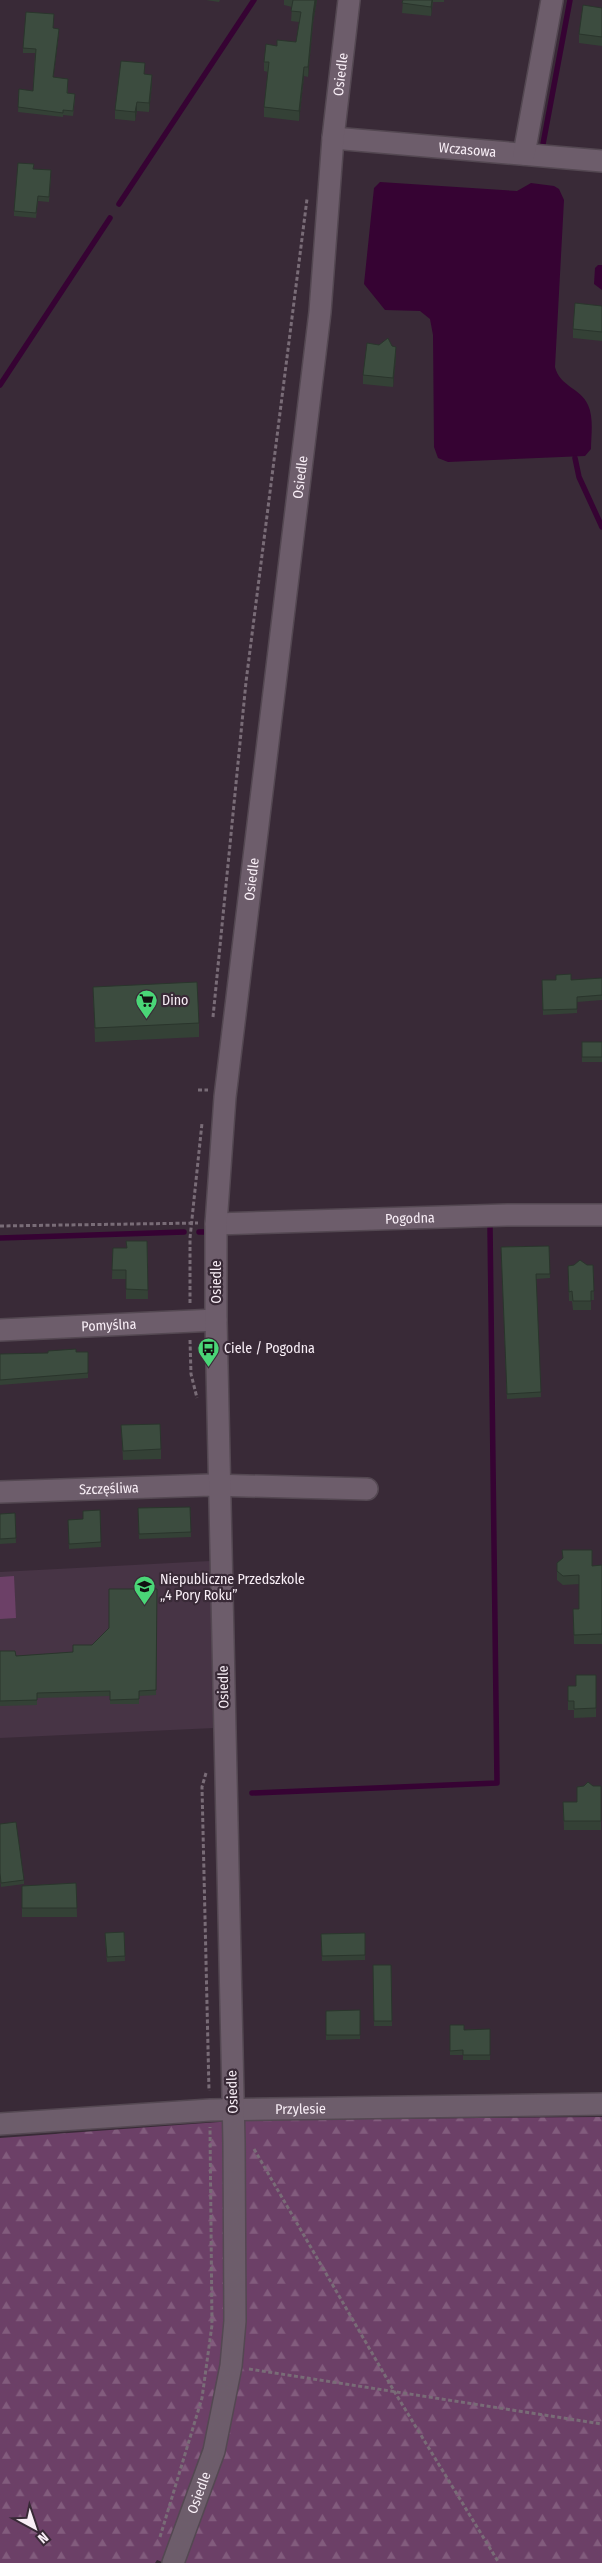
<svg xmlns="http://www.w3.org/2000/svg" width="602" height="2563" font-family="'Fira Sans Condensed',sans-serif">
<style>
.built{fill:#473445}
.forest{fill:url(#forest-firs)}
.pitch{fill:#6c4067}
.water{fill:#360333}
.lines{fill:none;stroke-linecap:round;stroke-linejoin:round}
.stream{stroke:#360333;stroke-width:5.5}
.minor-casing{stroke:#544852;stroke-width:24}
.path{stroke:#796c77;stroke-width:3;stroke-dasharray:4 2.5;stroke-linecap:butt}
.minor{stroke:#6d5d6b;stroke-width:21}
.wall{fill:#344136}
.shaded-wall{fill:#2a352c}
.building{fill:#3c4c3f;stroke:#2a352c}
.labels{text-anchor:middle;stroke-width:4.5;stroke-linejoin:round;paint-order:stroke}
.street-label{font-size:14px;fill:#f8eef6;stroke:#392a37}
.poi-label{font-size:14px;fill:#f8eef6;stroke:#392a37;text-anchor:start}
</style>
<defs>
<pattern id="forest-firs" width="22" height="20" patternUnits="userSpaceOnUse" patternTransform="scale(1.25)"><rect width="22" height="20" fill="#6c4067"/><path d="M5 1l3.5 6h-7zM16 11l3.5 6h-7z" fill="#825c7d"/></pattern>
</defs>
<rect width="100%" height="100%" fill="#392a37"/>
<polygon class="built" points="210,1561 214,1728 0,1738 0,1572"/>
<polygon class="forest" points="602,2117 602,2563 165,2563 157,2560 155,2563 0,2563 0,2138 247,2120"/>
<polygon class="pitch" points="14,1576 16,1618 0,1619 0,1577"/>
<g class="water">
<path d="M 380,182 L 517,191 L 531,183 L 554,186 L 559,189 L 564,200 L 555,367 C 560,387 581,388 588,405 C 594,418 591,436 591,449 L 585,456 L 448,462 L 438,458 L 434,447 L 433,335 L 430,319 L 420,311 L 385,310 L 364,284 L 374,188 Z"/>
<polygon points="598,265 602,265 602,290 594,284 595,268"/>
</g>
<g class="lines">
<g class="stream">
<polyline points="543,144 570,0"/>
<polyline points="119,204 254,0"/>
<polyline points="0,385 110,218"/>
<polyline points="575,458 579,477 602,527"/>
<polyline points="199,1232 205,1232"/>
<polyline points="0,1238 184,1232"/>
<polyline points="252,1793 497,1783 490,1226"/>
</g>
<defs>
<g id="minor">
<path id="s1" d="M 333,138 L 602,161"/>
<polyline points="524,154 552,0"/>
<path id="s2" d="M 216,1224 L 507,1215 L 602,1215"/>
<path id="s3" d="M 0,1330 L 216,1320"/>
<path id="s4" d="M 0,1492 L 211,1485 L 367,1489"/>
<path id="s5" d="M 0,2124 L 210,2110 L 602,2104"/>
<path id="s6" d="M 173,2563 L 214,2451 L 231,2366 L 235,2321 L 234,2142 L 216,1320 L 216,1224 L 225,1097 L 320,312 L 333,138 L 349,0"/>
</g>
</defs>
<use href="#minor" class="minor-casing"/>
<g class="path">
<polyline points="213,1017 246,682 307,199"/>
<polyline points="198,1090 208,1090"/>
<polyline points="0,1226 198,1223"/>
<polyline points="190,1303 190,1238 202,1123"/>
<polyline points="190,1340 191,1374 197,1398"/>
<polyline points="206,1773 202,1787 209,2091"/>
<polyline points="254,2149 394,2391 499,2563"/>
<polyline points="249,2369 602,2424"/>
<polyline points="160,2537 202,2398 212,2325 210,2127"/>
</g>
<use href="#minor" class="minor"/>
</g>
<g class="wall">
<polygon points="206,0 220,0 219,2"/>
<polygon points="284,0 317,0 313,23 308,77 304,76 299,121 264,117 264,107 268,72 264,71 264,62 277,46 296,42 299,22 291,21 292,7 284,5"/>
<polygon points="403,0 444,0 444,2 433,2 431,16 402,13"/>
<polygon points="602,8 602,46 579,43 579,34"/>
<polygon points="53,28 59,33 53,77 68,83 68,94 75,99 73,116 63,115 63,117 18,112 19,89 33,91 35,53 23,53 23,48"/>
<polygon points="145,74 152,84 149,112 137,111 135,121 115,119 115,110"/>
<polygon points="34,169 51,175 49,202 38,201 36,218 14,216 14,211"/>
<polygon points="602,306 602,341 573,338 573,329"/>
<polygon points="396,356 393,387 363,384 363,375"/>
<polygon points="602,978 602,1000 577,1002 577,1013 543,1015 542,980 571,980"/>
<polygon points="93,987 199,1023 199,1037 95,1042"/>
<rect x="582" y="1042" width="20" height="20"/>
<polygon points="147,1241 148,1299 126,1299 126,1279 112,1279 113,1248 126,1248"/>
<polygon points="549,1246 550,1278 536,1279 541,1397 507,1399 501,1247"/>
<polygon points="593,1265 594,1300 591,1300 591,1310 573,1310 572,1301 569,1301 568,1266"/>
<polygon points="88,1352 88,1378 0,1385 0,1354"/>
<polygon points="121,1425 161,1449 161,1459 123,1460"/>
<polygon points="190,1507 191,1537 139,1539 138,1508"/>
<polygon points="100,1510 101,1547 69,1549 68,1520 83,1519"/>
<polygon points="15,1513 16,1543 0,1544 0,1514"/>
<polygon points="557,1563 592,1566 602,1565 602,1644 574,1644 573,1609 579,1609 579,1584 563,1585 557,1580"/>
<polygon points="157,1589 156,1695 139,1696 139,1704 110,1704 110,1696 37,1698 37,1705 0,1706 0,1651 16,1656 73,1652 92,1645"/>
<polygon points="596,1675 596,1717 574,1718 574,1710 568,1710 568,1686 576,1686"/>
<polygon points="593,1786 601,1786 601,1830 564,1830 563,1802 577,1802"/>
<polygon points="0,1824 24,1880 24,1884 1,1887 0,1878"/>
<polygon points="76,1883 77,1917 22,1917 22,1886"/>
<polygon points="124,1932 125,1961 107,1962 105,1938"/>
<polygon points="365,1933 365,1960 322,1961 321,1934"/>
<polygon points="373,1965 391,1965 392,2026 374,2026"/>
<polygon points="360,2010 360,2039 326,2040 326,2011"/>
<polygon points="450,2025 464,2030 490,2029 490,2060 463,2060 463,2055 450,2055"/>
</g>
<g class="shaded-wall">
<polygon points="315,0 317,0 313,23 308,77 308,67 313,14"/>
<polygon points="432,0 433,0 431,16 431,7"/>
<polygon points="59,29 59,33 53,82 53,77"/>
<polygon points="304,67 304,76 299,121 299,111"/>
<polygon points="152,75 152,84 149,112 149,103"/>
<polygon points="137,102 137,111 135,121 135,112"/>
<polygon points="396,347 396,356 393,387 393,378"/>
</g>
<g class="building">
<polygon points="293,0 315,0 313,14 308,67 304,67 299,111 264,107 269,62 264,62 266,44 277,46 277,40 296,42 301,12 291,11"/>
<polygon points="403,0 432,0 431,7 402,3"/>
<polygon points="583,5 602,8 602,37 579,34"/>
<polygon points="26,12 54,14 53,28 59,29 53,77 68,79 67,93 75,94 73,111 63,110 63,113 18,107 19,89 33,91 36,49 23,48"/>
<polygon points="121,61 145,63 144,74 152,75 149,103 137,102 135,112 115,110"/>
<polygon points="18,163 34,164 33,169 51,170 49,197 38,196 36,213 14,211"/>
<polygon points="575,303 602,306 602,332 573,329"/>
<polygon points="388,338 392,346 396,347 393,378 363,375 367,343 379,345"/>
<polygon points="571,974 571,980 602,978 602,995 577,997 577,1009 543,1010 542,980 556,980 556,975"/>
<polygon points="197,982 199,1023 95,1028 93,987"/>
<rect x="582" y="1042" width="20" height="15"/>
<polygon points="126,1241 147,1241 148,1290 126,1289 126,1270 112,1270 113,1248 127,1248"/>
<polygon points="549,1246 550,1274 536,1274 541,1392 507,1394 501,1247"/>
<polygon points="580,1260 587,1265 593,1265 594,1291 591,1291 591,1301 573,1301 572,1291 569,1292 568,1266 574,1265"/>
<polygon points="76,1349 76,1352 88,1352 88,1373 0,1380 0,1354 48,1353 48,1351"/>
<polygon points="160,1424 161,1449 123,1451 121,1425"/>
<polygon points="190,1507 191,1532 139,1534 138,1508"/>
<polygon points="100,1510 101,1542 69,1544 68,1520 83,1519 83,1511"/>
<polygon points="15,1513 16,1538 0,1539 0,1514"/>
<polygon points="562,1550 592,1550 592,1566 602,1565 602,1634 574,1635 573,1609 579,1609 579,1575 563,1576 557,1571 557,1563 563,1558"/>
<polygon points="109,1589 157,1589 156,1690 139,1691 139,1699 110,1700 110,1691 37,1693 37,1700 0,1701 0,1651 15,1651 16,1656 73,1652 73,1645 92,1645 109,1628"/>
<polygon points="576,1675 596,1675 596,1708 574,1709 574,1701 568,1701 568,1686 576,1686"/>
<polygon points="588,1782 593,1786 601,1786 601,1821 564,1821 563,1802 577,1802 577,1787 584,1786"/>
<polygon points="16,1822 24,1880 1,1883 0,1873 0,1824"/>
<polygon points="76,1883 77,1908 22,1908 22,1886"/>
<polygon points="124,1932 125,1956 107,1957 105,1933"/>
<polygon points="365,1933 365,1955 322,1956 321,1934"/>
<polygon points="373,1965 391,1965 392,2021 374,2021"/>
<polygon points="360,2010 360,2035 326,2035 326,2011"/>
<polygon points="450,2025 464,2025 464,2030 490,2029 490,2055 463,2055 463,2050 450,2051"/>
</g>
<defs>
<symbol id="supermarket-pin" viewBox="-11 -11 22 30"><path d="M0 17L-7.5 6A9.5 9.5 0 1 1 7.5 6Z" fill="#4ad677" stroke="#392a37"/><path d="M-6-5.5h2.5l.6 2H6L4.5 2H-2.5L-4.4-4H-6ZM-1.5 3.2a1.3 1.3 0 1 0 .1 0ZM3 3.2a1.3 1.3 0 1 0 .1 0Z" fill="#111"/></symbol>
<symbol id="bus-pin" viewBox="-11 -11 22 30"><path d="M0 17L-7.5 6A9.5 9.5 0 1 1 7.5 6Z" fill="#4ad677" stroke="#392a37"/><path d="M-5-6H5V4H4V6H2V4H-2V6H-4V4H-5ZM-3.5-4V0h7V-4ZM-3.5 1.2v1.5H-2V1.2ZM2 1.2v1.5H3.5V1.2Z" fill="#111"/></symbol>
<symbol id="school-pin" viewBox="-11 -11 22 30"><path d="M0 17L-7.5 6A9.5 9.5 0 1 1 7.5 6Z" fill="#4ad677" stroke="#392a37"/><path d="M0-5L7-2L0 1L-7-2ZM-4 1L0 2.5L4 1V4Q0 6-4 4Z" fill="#111"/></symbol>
</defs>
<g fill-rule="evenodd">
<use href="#supermarket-pin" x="134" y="988" width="25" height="34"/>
<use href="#bus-pin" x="196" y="1336" width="25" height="34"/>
<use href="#school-pin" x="132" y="1574" width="25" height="34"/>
</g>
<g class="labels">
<g class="street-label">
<text dy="5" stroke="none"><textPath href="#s6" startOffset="2505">Osiedle</textPath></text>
<text dy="5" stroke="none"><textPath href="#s1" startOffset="135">Wczasowa</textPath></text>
<text dy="5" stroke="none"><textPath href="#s6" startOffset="2100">Osiedle</textPath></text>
<text dy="5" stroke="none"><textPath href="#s6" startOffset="1695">Osiedle</textPath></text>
<text dy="5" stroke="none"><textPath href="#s2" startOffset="194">Pogodna</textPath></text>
<text transform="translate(216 1282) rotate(-90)" y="5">Osiedle</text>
<text dy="5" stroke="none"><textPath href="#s3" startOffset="109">Pomyślna</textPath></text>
<text dy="5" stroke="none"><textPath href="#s4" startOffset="109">Szczęśliwa</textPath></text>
<text transform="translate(223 1687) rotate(-91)" y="5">Osiedle</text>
<text transform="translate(232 2092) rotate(-92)" y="5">Osiedle</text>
<text dy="5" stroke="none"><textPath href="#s5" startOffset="301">Przylesie</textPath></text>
<text dy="5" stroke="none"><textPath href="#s6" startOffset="75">Osiedle</textPath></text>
</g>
<g class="poi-label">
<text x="162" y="1005">Dino</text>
<text x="224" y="1353">Ciele / Pogodna</text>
<text x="160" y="1584">Niepubliczne Przedszkole<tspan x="160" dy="16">„4 Pory Roku”</tspan></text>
</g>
</g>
<g transform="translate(35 2528) rotate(140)" stroke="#392a37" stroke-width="4" paint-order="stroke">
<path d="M0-4L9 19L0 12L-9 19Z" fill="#f8eef6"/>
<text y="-8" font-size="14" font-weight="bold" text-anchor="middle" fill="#f8eef6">N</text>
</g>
</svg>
